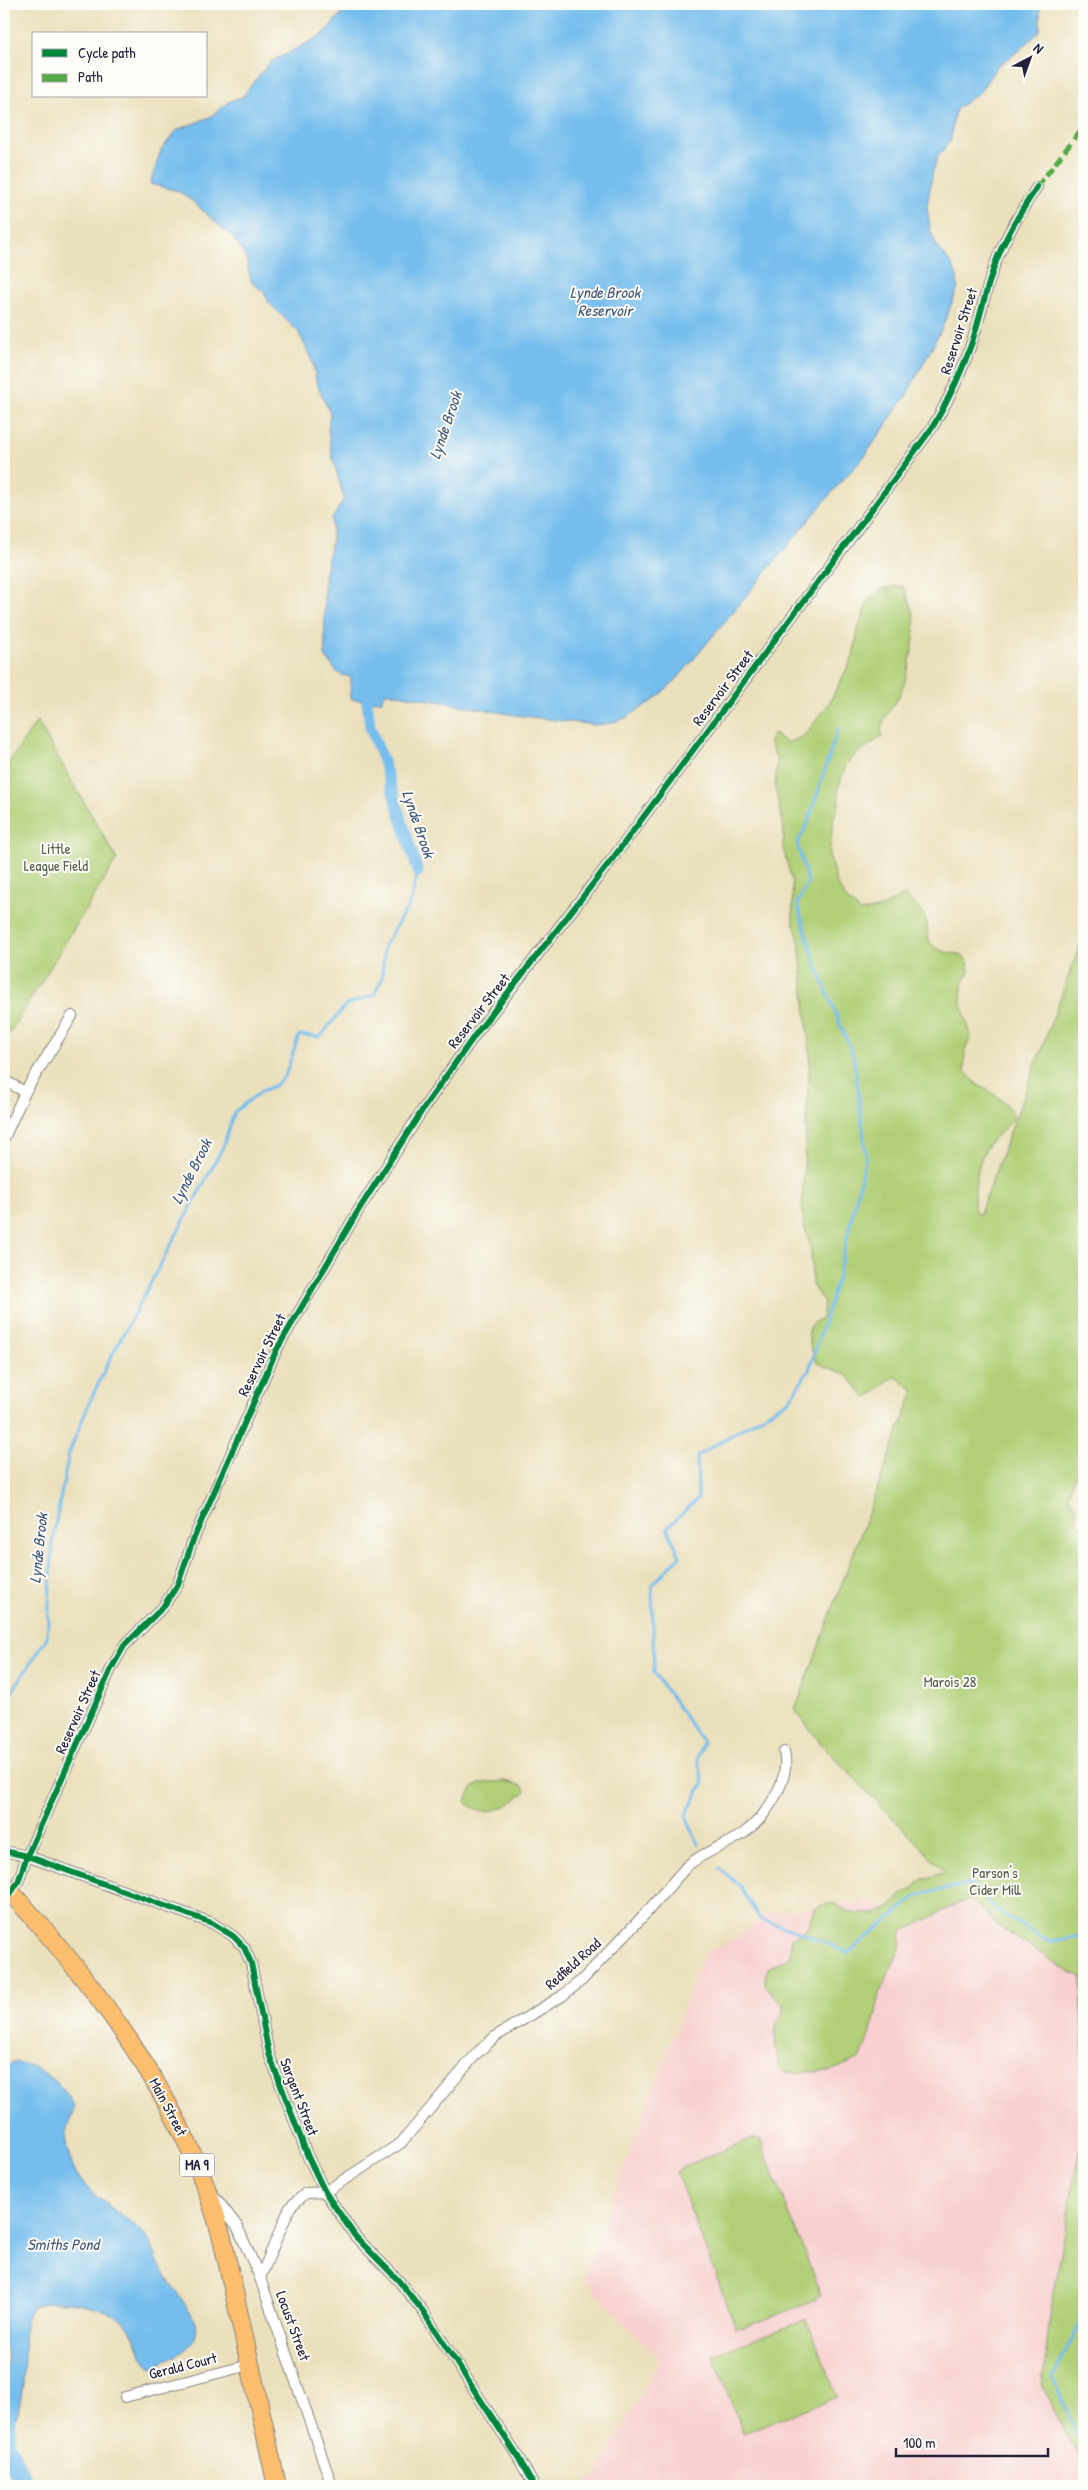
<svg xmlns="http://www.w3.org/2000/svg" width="1088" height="2490" font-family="'Patrick Hand',sans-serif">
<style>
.built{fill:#f7d0cf}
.green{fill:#b0cf76;stroke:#697858}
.water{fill:#75bded;stroke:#4c7094}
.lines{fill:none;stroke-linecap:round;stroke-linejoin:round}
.stream{stroke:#75bded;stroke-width:3}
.canal{stroke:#75bded;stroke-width:11}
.river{stroke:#75bded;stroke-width:19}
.minor-casing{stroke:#86817c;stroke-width:12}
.trunk-casing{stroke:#86817c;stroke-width:20}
.minor{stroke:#fff;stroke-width:10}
.trunk{stroke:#fbbd6e;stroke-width:18}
.quiet{stroke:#53aa46;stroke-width:5;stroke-dasharray:10 5;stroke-linecap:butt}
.cycleway-casing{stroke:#fdfcf7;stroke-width:9}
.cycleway{stroke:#00873e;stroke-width:6}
.labels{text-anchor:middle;stroke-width:4;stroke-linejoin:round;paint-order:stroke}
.shield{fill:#fdfcf7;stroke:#646373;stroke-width:1}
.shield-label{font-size:14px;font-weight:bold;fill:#22223b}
.street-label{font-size:15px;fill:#22223b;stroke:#fdfcf7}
.park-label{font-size:15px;fill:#545f50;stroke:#fdfcf7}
.water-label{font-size:16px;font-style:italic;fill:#3f5879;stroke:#fdfcf7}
</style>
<rect width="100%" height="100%" fill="#fdfcf7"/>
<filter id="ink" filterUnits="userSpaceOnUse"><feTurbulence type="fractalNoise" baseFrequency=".02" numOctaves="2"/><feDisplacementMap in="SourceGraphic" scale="10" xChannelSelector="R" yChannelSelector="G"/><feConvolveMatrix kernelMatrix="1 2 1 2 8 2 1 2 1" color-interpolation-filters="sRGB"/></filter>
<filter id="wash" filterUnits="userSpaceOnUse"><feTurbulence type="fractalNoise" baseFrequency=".0096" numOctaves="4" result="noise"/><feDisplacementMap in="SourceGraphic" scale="20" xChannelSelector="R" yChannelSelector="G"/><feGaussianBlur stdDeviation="1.12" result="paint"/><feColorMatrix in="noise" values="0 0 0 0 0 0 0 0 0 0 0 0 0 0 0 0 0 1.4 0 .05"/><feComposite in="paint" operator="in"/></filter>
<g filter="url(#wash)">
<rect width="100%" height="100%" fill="#ebe0bc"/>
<polygon class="built" points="962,1890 1040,1952 1081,1976 1084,2124 1051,2309 1042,2385 1070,2443 1084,2460 1084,2486 583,2486 596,2476 660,2360 583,2278 704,1953 732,1942 767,1913 867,1901 929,1923"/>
<g class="green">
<path d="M 903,586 C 907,595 912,606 914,615 C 917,637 908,679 898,698 C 892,709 878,723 882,736 L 855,755 L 846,765 L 838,789 L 839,804 L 834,817 L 829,855 L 836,882 L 847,900 L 861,912 L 881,908 L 904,895 C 912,902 923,911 927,922 C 928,925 927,930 927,933 C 930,951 947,953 961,954 L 968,962 L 969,972 L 962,986 L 961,1002 L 971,1036 L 965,1051 L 964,1070 C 968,1074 973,1081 978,1085 C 991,1092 1008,1101 1014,1116 C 1010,1127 995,1134 988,1145 C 976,1163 975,1188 974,1209 L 979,1215 L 1084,935 L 1084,1456 L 1068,1495 L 1077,1509 L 1077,1523 L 1084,1528 L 1084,2097 L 1081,1976 L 1071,1973 L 998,1926 L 972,1900 L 957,1904 L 902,1932 L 900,1949 L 881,1990 L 874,2021 L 861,2058 L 830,2071 L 785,2073 L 779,2068 C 777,2049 770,2028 783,2013 L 783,2003 C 769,1990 760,1988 768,1968 L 789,1957 L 792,1938 L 808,1927 L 815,1909 L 821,1906 L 833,1903 L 852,1913 L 875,1914 L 890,1908 L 902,1894 L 913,1889 L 921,1880 L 945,1872 L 823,1746 L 795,1710 L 914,1390 L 896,1377 C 883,1380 879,1394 865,1397 L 847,1375 L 817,1363 C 810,1348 800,1325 822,1318 L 824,1303 L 812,1285 L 811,1248 L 804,1226 L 802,1205 L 810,1055 L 799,940 L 793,921 L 792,882 L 783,848 L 784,831 L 775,786 L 777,760 L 769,741 L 774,734 L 787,743 L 804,736 L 828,705 L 853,657 L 858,629 L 868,601 L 883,588 Z"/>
<polygon points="37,721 117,859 6,1039 4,1038 4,770"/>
<path d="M 505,1781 L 523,1786 L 526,1791 C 509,1806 487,1821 466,1802 C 471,1780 485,1783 505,1781 Z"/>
<polygon points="1084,2124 1084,2460 1070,2443 1042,2385 1051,2309"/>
<polygon points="755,2138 756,2141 760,2139 821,2295 816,2297 817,2300 742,2328 741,2326 736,2328 676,2172 681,2169 681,2167"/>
<polygon points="807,2319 837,2397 743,2433 713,2355"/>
</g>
<g class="water">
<polygon points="356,4 1040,4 1040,31 1020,50 997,66 980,92 956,109 953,119 951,140 937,158 933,171 927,206 930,229 935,243 952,265 957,276 958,288 941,330 908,393 864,457 839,484 678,678 654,700 627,717 611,723 595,725 515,715 392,693 385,693 381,701 351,699 351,677 342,675 336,671 325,656 324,577 332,539 332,519 344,499 332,455 328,428 330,413 316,382 313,363 299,333 269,303 264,292 251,282 246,257 234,239 192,201 178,191 150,184 161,150 177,130 210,117 230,101 242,97 269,63 324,34 335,20"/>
<path d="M 12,2062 C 37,2063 65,2084 74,2107 C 73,2115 69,2121 67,2129 C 63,2141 69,2157 74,2169 C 88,2197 118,2210 140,2230 C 152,2240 155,2257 162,2270 C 191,2318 226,2338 152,2367 C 140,2360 138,2341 131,2330 C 116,2306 57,2294 32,2307 L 25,2320 L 23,2384 L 18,2413 L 11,2431 L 12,2440 L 5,2443 L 4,2393 L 7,2360 L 4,2335 L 4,2071 Z"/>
</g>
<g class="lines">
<g class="stream">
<polyline points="4,1704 47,1638 53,1537 69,1453 90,1401 109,1361 223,1147 234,1112 260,1092 274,1086 285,1076 299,1035 320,1037 346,1005 374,995 382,979 384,946 410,903 418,872"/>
<polyline points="698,1844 686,1815 703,1783 698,1758 703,1742 654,1673 652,1585 680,1556 667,1528 698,1498 697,1456 789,1400 809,1370 838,1276 866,1156 854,1058 816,965 797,904 808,882 797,844 809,820 838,728"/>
<polyline points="719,1868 739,1885 760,1919 813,1937 848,1953 918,1895 969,1884 1002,1914 1049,1942 1084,1935"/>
<polyline points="1084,2315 1053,2377 1080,2443 1084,2449"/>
</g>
<polyline class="canal" points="367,701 370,727 383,761 418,872"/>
<polyline class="river" points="7,2419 5,2443 25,2486"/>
</g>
</g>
<g filter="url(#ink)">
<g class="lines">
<defs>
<g id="minor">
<polyline points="4,1080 25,1092"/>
<polyline points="4,1138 25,1092 72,1016"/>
<polyline points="4,1851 27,1856 212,1923 233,1936 244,1947 251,1963 269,2054 308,2157 325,2192 355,2236 398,2280 422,2310 518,2457 534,2486"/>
<path d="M 11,1893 L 18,1882 L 27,1856 L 111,1669 L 124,1646 L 163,1607 L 178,1584 L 193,1540 L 277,1349 L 358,1211 L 423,1109 L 475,1035 L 613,858 L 932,428 C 948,401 962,372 972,342 C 982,312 987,282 999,254 C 1009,230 1023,208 1037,187"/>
<polyline points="211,2192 237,2226 260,2278 332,2486"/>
<path d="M 260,2278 L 290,2207 L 306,2193 L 325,2192 L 401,2143 L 477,2053 L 496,2036 L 562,1996 L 582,1980 L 646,1913 L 687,1866 C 704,1851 726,1846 744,1833 C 766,1817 791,1780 784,1752"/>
<polyline points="125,2397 249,2365"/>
</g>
<path id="trunk" d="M 4,1885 C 97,1985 187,2105 222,2238 L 277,2486"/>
</defs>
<use href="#minor" class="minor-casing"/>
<use href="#trunk" class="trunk-casing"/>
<use href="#minor" class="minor"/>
<use href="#trunk" class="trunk"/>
<polyline class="quiet" points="1037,187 1084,126"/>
<defs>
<g id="cycleway">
<polyline points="4,1851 27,1856 212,1923 233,1936 244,1947 251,1963 269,2054 308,2157 325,2192 355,2236 398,2280 422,2310 518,2457 534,2486"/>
<path d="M 11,1893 L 18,1882 L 27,1856 L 111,1669 L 124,1646 L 163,1607 L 178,1584 L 193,1540 L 277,1349 L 358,1211 L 423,1109 L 475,1035 L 613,858 L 932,428 C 948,401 962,372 972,342 C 982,312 987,282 999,254 C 1009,230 1023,208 1037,187"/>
</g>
</defs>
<use href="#cycleway" class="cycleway-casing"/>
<use href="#cycleway" class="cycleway"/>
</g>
</g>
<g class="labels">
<rect class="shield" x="179.5" y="2153.5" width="35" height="23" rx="4"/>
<g class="shield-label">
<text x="197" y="2170">MA 9</text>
</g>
<g class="street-label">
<text transform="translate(959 331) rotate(-72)" y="5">Reservoir Street</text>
<text transform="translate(723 688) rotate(-53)" y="5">Reservoir Street</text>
<text transform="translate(479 1011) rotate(-52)" y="5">Reservoir Street</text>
<text transform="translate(262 1355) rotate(-64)" y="5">Reservoir Street</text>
<text transform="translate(78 1712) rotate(-66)" y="5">Reservoir Street</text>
<text transform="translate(573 1964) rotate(-42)" y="5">Redfield Road</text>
<text transform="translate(299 2097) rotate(69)" y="5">Sargent Street</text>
<text transform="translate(168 2107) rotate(62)" y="5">Main Street</text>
<text transform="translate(293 2326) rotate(70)" y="5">Locust Street</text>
<text transform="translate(183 2366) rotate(-14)" y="5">Gerald Court</text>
</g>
<g class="park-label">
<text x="56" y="854">Little<tspan x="56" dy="17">League Field</tspan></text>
<text x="950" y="1687">Marois 28</text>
<text x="995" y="1878">Parson's<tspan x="995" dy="17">Cider Mill</tspan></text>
</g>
<g class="water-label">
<text x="605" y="298">Lynde Brook<tspan x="605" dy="18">Reservoir</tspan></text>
<text transform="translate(445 425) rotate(-71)" y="6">Lynde Brook</text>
<text transform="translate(419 824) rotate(71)" y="6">Lynde Brook</text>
<text transform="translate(191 1171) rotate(-63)" y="6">Lynde Brook</text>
<text transform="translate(38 1548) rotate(-84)" y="6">Lynde Brook</text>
<text x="63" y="2250">Smiths Pond</text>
</g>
</g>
<rect width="1088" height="2490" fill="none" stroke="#fdfcf7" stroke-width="20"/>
<rect x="32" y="32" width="175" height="65" fill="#fdfcf7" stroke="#a5a5ac"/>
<rect x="42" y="49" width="25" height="8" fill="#00873e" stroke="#a5a5ac"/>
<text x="78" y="58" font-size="15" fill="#22223b">Cycle path</text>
<rect x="42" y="74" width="25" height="8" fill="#53aa46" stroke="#a5a5ac"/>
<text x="78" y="82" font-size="15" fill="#22223b">Path</text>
<g transform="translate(1030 58) rotate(41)" stroke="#fdfcf7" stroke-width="4" paint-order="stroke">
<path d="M0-4L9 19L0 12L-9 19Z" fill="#22223b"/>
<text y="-8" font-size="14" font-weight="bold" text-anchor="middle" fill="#22223b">N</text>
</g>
<path d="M896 2448v8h152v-8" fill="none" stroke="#22223b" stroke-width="2.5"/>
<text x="903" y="2448" font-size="15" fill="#22223b" stroke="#fdfcf7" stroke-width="4" paint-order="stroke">100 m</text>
</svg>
